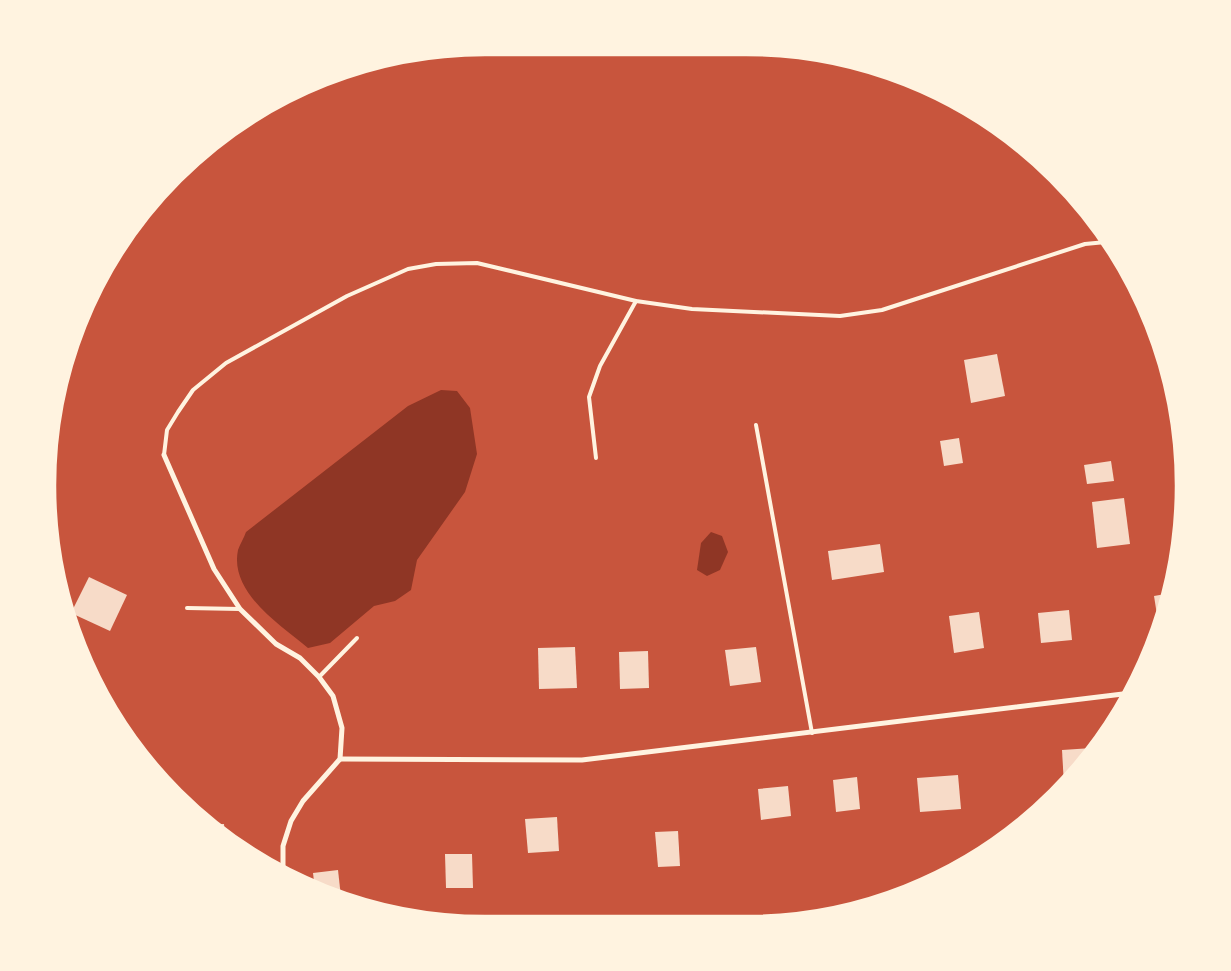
<svg xmlns="http://www.w3.org/2000/svg" width="1231" height="971" font-family="Montserrat,sans-serif">
<style>
.water{fill:#8f3625}
.building{fill:#f7dbc8}
.lines{fill:none;stroke-linecap:round;stroke-linejoin:round}
.service{stroke:#fff3e0;stroke-width:4}
.minor{stroke:#fff3e0;stroke-width:5}
.rim{fill:none;stroke:#fff3e0;stroke-width:2.5}
</style>
<rect width="100%" height="100%" fill="#c8553d"/>
<g class="water">
<path d="M 441,390 L 457,391 L 470,408 L 477,454 L 465,492 L 417,560 L 411,590 L 395,601 L 374,606 L 330,643 L 308,648 C 281,625 229,593 238,550 C 240,544 244,538 246,532 L 408,406 Z"/>
<polygon points="711,532 722,536 728,552 720,570 707,576 697,570 701,543"/>
</g>
<g class="building">
<polygon points="997,354 1005,396 971,403 964,360"/>
<polygon points="959,438 963,463 944,466 940,441"/>
<polygon points="1111,461 1114,481 1087,484 1084,465"/>
<polygon points="1124,498 1130,544 1097,548 1092,502"/>
<polygon points="880,544 884,572 832,580 828,551"/>
<polygon points="89,577 127,595 110,631 71,613"/>
<polygon points="1171,593 1170,599 1159,628 1154,596"/>
<polygon points="1069,610 1072,640 1041,643 1038,613"/>
<polygon points="979,612 984,648 954,653 949,616"/>
<polygon points="575,647 577,688 539,689 538,648"/>
<polygon points="756,647 761,682 730,686 725,650"/>
<polygon points="648,651 649,688 620,689 619,652"/>
<polygon points="1092,748 1092,755 1064,785 1062,750"/>
<polygon points="958,775 961,809 920,812 917,778"/>
<polygon points="857,777 860,809 836,812 833,780"/>
<polygon points="788,786 791,816 761,820 758,789"/>
<polygon points="557,817 559,851 528,853 525,819"/>
<polygon points="211,824 224,824 225,836"/>
<polygon points="678,831 680,866 658,867 655,832"/>
<polygon points="445,854 472,854 473,888 446,888"/>
<polygon points="338,870 341,897 315,890 313,873"/>
</g>
<g class="lines">
<g class="service">
<polyline points="1159,339 1181,443"/>
<polyline points="756,425 812,733"/>
<polyline points="164,455 167,430 178,412 193,390 226,363 347,296 408,269 436,264 477,263 636,301 692,309 840,316 882,310 1085,244 1106,242"/>
<polyline points="596,458 589,397 600,366 636,301"/>
<polyline points="187,608 240,609"/>
<polyline points="319,677 357,638"/>
</g>
<g class="minor">
<polyline points="164,455 214,569 240,609 276,644 300,658 319,677 333,696 342,728 340,759 303,801 291,821 283,846 283,873"/>
<polyline points="340,759 582,760 1131,693"/>
</g>
</g>
<path d="M0 0H1231V971H0ZM485 55H746A430 430 0 0 1 1176 485V486A430 430 0 0 1 746 916H485A430 430 0 0 1 55 486V485A430 430 0 0 1 485 55Z" fill="#fff3e0" fill-rule="evenodd"/>
<path class="rim" d="M485 55H746A430 430 0 0 1 1176 485V486A430 430 0 0 1 746 916H485A430 430 0 0 1 55 486V485A430 430 0 0 1 485 55Z"/>
</svg>
